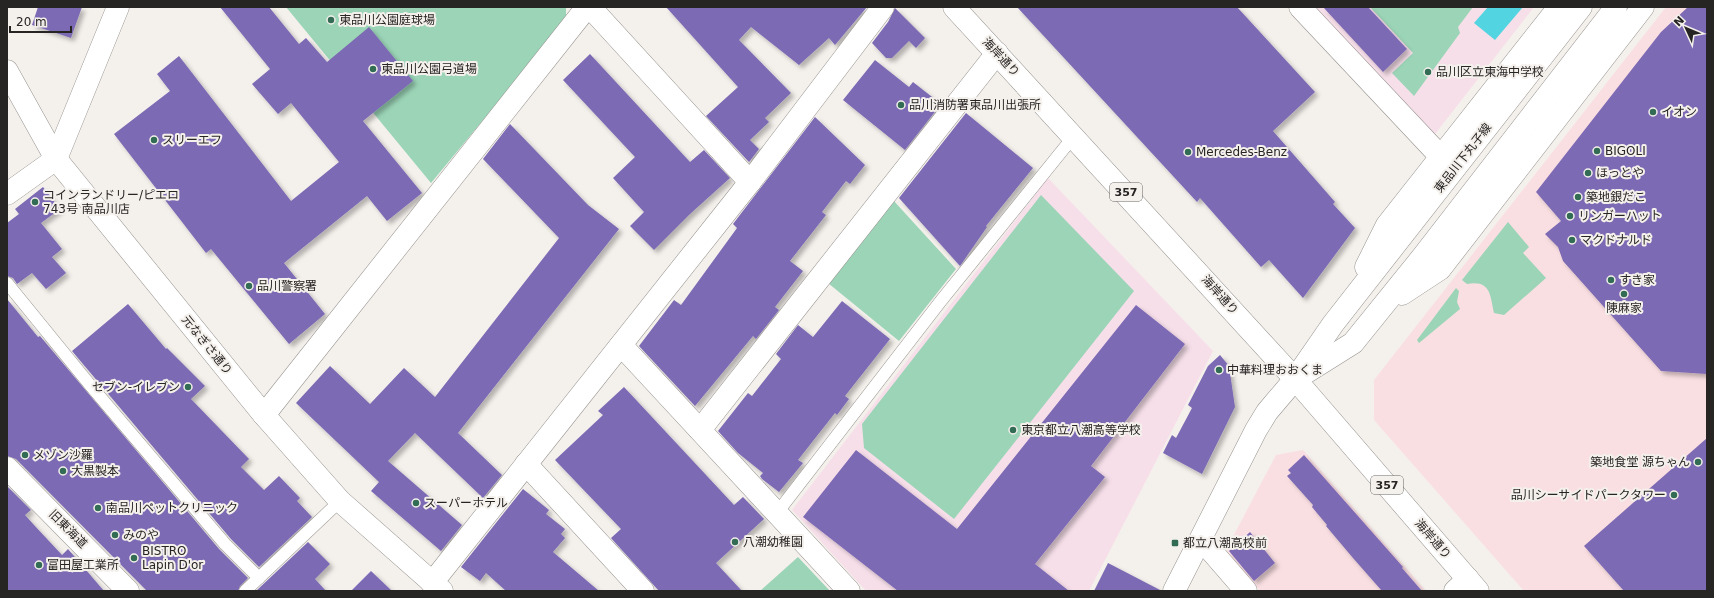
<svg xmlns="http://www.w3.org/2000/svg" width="1714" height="598" font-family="'DejaVu Sans','Noto Sans JP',sans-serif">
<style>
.commercial{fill:#fadfe2}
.education{fill:#f7dfea}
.green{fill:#9bd4b7}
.water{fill:#52d4e1}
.building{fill:#7d6ab4;filter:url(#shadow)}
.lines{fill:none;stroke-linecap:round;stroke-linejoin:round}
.lane-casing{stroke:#96938f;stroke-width:13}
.street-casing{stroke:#96938f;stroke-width:23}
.secondary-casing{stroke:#96938f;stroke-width:23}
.highway-casing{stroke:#96938f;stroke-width:23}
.lane{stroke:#fff;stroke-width:12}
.street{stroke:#fff;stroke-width:22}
.secondary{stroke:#fff;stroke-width:22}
.highway{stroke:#fff;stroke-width:22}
.poi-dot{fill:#326c55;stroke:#f4f0ec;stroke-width:1.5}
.labels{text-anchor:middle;stroke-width:4;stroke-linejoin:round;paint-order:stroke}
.shield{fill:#f4f0ec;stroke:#646260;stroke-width:1}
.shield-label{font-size:11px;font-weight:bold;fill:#272524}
.poi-label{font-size:12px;fill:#272524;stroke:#f4f0ec;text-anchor:start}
.street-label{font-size:12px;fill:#272524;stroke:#f4f0ec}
</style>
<defs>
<filter id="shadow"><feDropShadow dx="3.5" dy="3.5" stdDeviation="2" flood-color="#0004"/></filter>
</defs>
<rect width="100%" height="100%" fill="#f4f0ec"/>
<g class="commercial">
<polygon points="1666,7 1707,7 1707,591 1524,591 1374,420 1374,380"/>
<polygon points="1303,450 1426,591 1260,591 1226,550 1276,455"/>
</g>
<g class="education">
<polygon points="1314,7 1534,7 1432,138"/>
<polygon points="1048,178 1213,351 1089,591 866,591 792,510"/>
</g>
<g class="green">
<polygon points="286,7 566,7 566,20 431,183"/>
<polygon points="1370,7 1473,7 1458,27 1460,33 1414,96 1392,73 1413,53"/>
<polygon points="1041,195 1134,291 954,519 864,448 862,424"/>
<polygon points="893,200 956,269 899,341 828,283"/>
<path d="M 1508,222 L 1529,247 L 1523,253 L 1546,278 L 1504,315 L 1494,313 C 1490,295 1491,280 1467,284 L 1462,280 Z"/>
<polygon points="1456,288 1459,291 1457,302 1460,309 1419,343 1417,340"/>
<polygon points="798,557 830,591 760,591"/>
</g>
<polygon class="water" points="1488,7 1523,7 1495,40 1474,23"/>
<g class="building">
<polygon points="38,7 82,7 71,38 32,25"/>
<polygon points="220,7 269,7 299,44 306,38 327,62 369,27 413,81 363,121 422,193 387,221 367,196 284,263 325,314 289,344 211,249 206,253 114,134 170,91 157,74 179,56 291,201 339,162 291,103 278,114 252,84 270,69"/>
<polygon points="666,7 867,7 835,45 829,38 799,65 751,27 739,40 791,93 765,118 769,122 750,140 759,149 749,162 706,116 738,87"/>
<polygon points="1017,7 1237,7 1315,92 1273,131 1335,202 1333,204 1355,228 1303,298 1269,260 1261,267 1200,198 1197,202"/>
<polygon points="1323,7 1368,7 1407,49 1383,72"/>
<polygon points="1688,7 1707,7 1707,374 1661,371 1563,261 1558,247 1545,234 1561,221 1536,192 1661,32"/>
<polygon points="895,8 925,38 916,48 909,41 892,58 886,58 872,43 888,22"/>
<polygon points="590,54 690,162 704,150 730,178 690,214 654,250 630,226 644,212 613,178 635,157 563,80"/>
<polygon points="875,60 909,87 913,82 941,104 905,150 843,100"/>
<polygon points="966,113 1033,168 986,226 987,227 960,266 899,198"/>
<polygon points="815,117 865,165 850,184 846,181 822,212 826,215 790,261 803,271 775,307 779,310 756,339 753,336 695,406 639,346 674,300 681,305 737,228 733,224"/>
<polygon points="510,124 588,205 619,229 458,433 502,475 483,498 415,433 388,461 462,525 441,551 371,491 379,482 296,403 330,366 370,404 404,368 435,397 559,238 483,159"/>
<polygon points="43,187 60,209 41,223 62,249 52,257 66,273 46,289 32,273 17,284 13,278 7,276 7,223 19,214 15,209"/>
<polygon points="7,299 38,337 40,336 219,549 248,578 240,586 238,591 147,591 16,459 7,456"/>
<polygon points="842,301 890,339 845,396 849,399 837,415 835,413 798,460 803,463 779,492 762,479 760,476 763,473 738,453 718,431 748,393 752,396 781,359 776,354 798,325 813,337"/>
<polygon points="128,304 166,349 167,348 205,386 191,399 249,459 241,467 264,490 279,476 300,498 297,501 312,517 259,567 231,539 72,351"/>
<polygon points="1136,305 1185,344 1091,466 1105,477 1035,564 1069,591 898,591 803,517 856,450 957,529"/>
<polygon points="1220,355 1229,366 1235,407 1202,474 1163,453 1172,435 1176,438 1192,408 1188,405 1208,366"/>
<polygon points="624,387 734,505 743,497 764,519 716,563 742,591 659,591 611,538 621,529 555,460 603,415 598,411"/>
<polygon points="1707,438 1707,591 1624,591 1584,546"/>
<polygon points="1304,455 1403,567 1402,568 1422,591 1382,591 1353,558 1326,526 1327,525 1312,507 1313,505 1287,476 1291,473 1288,470"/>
<polygon points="7,486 31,510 25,515 34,525 62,555 68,549 104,591 7,591"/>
<polygon points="523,489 549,510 546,514 565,529 561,534 565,538 553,552 599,591 506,591 486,573 480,581 461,567"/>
<polygon points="1250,532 1275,563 1254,581 1229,551"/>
<polygon points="308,542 330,564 315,579 326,591 256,591"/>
<polygon points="1108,563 1162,591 1094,591"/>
<polygon points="371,571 392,591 351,591"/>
</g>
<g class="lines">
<defs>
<g id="lane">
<polyline points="7,283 90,385 225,544 259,578"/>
<polyline points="777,513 940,302 1074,136"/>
<polyline points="245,591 340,501"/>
</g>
<g id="street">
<polyline points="590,7 750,182"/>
<polyline points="1300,7 1441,157"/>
<polyline points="621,345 849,591"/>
<polyline points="264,415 587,7"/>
<polyline points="700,430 997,53"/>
<polyline points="526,464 643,591"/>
<polyline points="1201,539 1246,591"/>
<polyline points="432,583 750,182 883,7"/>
<polyline points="1455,591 1468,579"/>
</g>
<g id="secondary">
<polyline points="7,71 56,159 264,415 340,501 442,591"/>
<polyline points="7,194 56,159 118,7"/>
<polyline points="1366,267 1387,225 1559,7"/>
<polyline points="1402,294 1440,269 1643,7"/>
<polyline points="1302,375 1353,343 1424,255 1616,7"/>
<polyline points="7,468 128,591"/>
<polyline points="1174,591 1256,430 1267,412 1295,379 1333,324 1581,7"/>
</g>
<polyline id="highway" points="954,7 1295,379 1478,591"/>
</defs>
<use href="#lane" class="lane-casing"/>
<use href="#street" class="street-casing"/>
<use href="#secondary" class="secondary-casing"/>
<use href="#highway" class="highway-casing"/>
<use href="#lane" class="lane"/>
<use href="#street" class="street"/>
<use href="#secondary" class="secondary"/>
<use href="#highway" class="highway"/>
</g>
<g class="poi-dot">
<circle cx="331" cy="20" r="4"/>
<circle cx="373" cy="69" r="4"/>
<circle cx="1428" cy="72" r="4"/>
<circle cx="901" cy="105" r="4"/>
<circle cx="1653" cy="112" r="4"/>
<circle cx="154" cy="140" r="4"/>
<circle cx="1597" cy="151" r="4"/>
<circle cx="1188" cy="152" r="4"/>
<circle cx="1588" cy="173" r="4"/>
<circle cx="1578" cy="197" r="4"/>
<circle cx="35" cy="202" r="4"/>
<circle cx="1570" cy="216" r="4"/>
<circle cx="1572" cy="240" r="4"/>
<circle cx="1611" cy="280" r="4"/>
<circle cx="249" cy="286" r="4"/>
<circle cx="1624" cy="294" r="4"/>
<circle cx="1219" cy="370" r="4"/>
<circle cx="188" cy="387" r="4"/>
<circle cx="1013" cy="430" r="4"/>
<circle cx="25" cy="455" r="4"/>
<circle cx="1698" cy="462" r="4"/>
<circle cx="63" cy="471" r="4"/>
<circle cx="1674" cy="495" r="4"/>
<circle cx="416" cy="503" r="4"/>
<circle cx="98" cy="508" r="4"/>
<circle cx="115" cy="535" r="4"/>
<circle cx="735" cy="542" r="4"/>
<rect x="1171" y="539" width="8" height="8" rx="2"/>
<circle cx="134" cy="558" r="4"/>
<circle cx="39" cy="565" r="4"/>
</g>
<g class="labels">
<g class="shield">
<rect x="1110" y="183" width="32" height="18" rx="3"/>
<rect x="1371" y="476" width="32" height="18" rx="3"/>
</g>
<g class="shield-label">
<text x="1126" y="196">357</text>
<text x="1387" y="489">357</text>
</g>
<g class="poi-label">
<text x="339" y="24">東品川公園庭球場</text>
<text x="381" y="73">東品川公園弓道場</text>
<text x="1436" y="76">品川区立東海中学校</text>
<text x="909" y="109">品川消防署東品川出張所</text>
<text x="1661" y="116">イオン</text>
<text x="162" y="144">スリーエフ</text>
<text x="1605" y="155">BIGOLI</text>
<text x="1196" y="156">Mercedes-Benz</text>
<text x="1596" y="177">ほっとや</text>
<text x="43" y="199">コインランドリー/ピエロ<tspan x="43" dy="14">743号 南品川店</tspan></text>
<text x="1586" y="201">築地銀だこ</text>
<text x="1578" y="220">リンガーハット</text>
<text x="1580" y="244">マクドナルド</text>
<text x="1619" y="284">すき家</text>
<text x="257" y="290">品川警察署</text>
<text x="1624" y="312" text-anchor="middle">陳麻家</text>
<text x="1227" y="374">中華料理おおくま</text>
<text x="180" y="391" text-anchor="end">セブン-イレブン</text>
<text x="1021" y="434">東京都立八潮高等学校</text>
<text x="33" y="459">メゾン沙羅</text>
<text x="1690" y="466" text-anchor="end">築地食堂 源ちゃん</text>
<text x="71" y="475">大黒製本</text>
<text x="1666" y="499" text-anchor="end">品川シーサイドパークタワー</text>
<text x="424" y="507">スーパーホテル</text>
<text x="106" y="512">南品川ペットクリニック</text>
<text x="123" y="539">みのや</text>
<text x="743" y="546">八潮幼稚園</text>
<text x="1183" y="547">都立八潮高校前</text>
<text x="142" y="555">BISTRO<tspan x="142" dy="14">Lapin D'or</tspan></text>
<text x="47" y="569">富田屋工業所</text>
</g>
<g class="street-label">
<text transform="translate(1001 57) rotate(47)" y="4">海岸通り</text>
<text transform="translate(1463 158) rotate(-52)" y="4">東品川下丸子線</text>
<text transform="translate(1220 295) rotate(48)" y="4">海岸通り</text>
<text transform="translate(207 345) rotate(51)" y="4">元なぎさ通り</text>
<text transform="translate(68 529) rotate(45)" y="4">旧東海道</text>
<text transform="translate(1433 539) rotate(49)" y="4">海岸通り</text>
</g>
</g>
<rect width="1714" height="598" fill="none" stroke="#272524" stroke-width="16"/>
<g transform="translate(1686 28) rotate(314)" stroke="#f4f0ec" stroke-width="3" paint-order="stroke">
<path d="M0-3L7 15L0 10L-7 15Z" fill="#272524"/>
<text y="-6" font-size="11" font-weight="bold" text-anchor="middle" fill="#272524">N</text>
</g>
<path d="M10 26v6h61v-6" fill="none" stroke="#272524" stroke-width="2"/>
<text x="16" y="26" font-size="12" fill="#272524" stroke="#f4f0ec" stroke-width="3" paint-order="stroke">20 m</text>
</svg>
